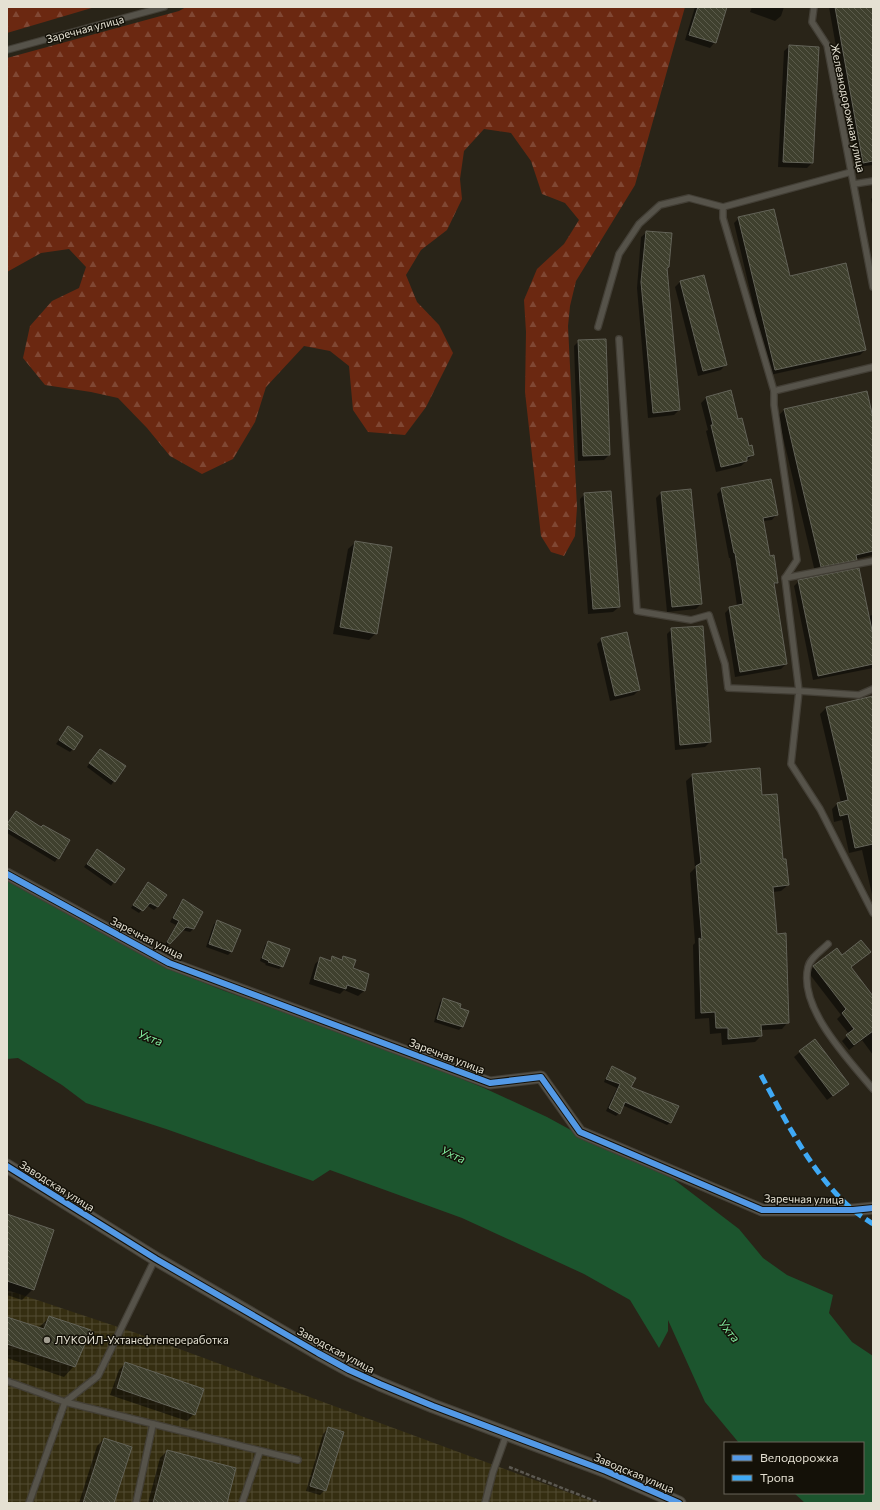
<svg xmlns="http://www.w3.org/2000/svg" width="880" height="1510" font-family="Commissioner,sans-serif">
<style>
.industrial{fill:url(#industrial-grid)}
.forest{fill:url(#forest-firs)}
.water{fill:#1c552e}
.shadow{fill:#0007}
.building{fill:url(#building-back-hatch);stroke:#636358}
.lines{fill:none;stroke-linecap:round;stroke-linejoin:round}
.service-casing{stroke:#433f36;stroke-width:8}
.minor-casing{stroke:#433f36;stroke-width:13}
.tertiary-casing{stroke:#433f36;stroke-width:15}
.path{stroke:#5c5951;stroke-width:2.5;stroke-dasharray:4 2;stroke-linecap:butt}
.service{stroke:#56534a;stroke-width:5.5}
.minor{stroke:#56534a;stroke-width:11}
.tertiary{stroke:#56534a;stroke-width:13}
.quiet{stroke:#3fa9f5;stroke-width:5;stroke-dasharray:10 5;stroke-linecap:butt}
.cycleway-casing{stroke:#141108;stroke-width:8}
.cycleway{stroke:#5399e6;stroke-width:6}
.poi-dot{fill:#a39f92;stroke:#141108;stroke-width:1.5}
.labels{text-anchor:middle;stroke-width:3;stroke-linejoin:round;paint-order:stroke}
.street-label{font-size:11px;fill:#e5e1d3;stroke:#141108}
.poi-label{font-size:11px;fill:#e5e1d3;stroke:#141108;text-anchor:start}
.water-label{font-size:12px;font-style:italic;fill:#80eb9d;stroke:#141108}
</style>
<defs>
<pattern id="industrial-grid" width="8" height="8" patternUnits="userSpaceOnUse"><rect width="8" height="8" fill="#352e11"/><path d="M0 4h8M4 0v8" fill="none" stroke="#524c33"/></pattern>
<pattern id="forest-firs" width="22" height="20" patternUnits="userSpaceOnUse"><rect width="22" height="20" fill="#6b2811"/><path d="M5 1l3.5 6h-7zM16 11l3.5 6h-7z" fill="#804733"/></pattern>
<pattern id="building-back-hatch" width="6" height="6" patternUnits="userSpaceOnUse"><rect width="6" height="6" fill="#3f402e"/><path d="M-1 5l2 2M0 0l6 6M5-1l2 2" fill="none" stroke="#5b5b4b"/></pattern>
</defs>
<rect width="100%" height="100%" fill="#292418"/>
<polygon class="industrial" points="7,1290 136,1333 597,1503 7,1503"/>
<g class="forest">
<polygon points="7,7 95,7 7,33"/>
<polygon points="186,7 685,7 635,185 576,281 570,306 568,326 577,507 575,536 564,556 551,552 541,536 525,392 526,332 524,300 537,269 564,244 579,220 565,203 542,194 531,161 511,133 484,129 464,151 460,179 462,199 447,230 421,250 406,275 417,302 439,325 453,353 426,407 405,435 368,432 353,410 349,366 330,351 304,346 266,387 255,422 233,459 202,474 170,456 147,428 118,398 91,392 45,385 23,358 30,326 52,301 79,288 86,267 69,249 41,253 7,272 7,58 179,11"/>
</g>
<polygon class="water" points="7,880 101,930 165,967 222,990 393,1051 484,1088 547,1117 600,1146 672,1178 739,1229 763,1258 787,1275 833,1295 829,1313 852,1342 873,1356 873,1503 805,1503 794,1493 863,1493 863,1443 739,1443 705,1402 668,1320 668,1331 659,1348 630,1300 584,1274 462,1218 330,1170 313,1181 166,1129 86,1103 62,1085 18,1058 7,1059"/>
<g class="shadow">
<polygon points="695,7 726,7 715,42 710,48 685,40"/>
<polygon points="752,7 784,7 781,16 775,21 750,12"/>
<polygon points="829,7 873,7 873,165 857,167"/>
<polygon points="790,46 818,48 812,163 807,168 778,167 784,51"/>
<polygon points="873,197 873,209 871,199"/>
<polygon points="739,218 790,277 865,350 860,355 770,375 734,223"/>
<polygon points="647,232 668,267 666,269 679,410 674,415 648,418 637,288 641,237"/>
<polygon points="703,276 726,364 721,370 698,376 675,287 680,282"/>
<polygon points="579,341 609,455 604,460 578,461 574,346"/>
<polygon points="706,398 738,420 748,447 753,455 741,466 716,472 706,431 708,430 701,403"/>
<polygon points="784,410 873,422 873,555 856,559 850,566 815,572 778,416"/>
<polygon points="722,489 777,514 772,520 763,521 769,557 777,583 773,586 786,664 781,669 735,677 725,613 730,608 737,606 730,558 729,558 717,494"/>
<polygon points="661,493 701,604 696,609 667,612 656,498"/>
<polygon points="585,494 619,607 613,612 588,614 580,499"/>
<polygon points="356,542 376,633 369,640 333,634 348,549"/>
<polygon points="799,581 868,616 873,615 873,668 813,680 794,586"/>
<polygon points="672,629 710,742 705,747 675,750 667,634"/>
<polygon points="602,639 639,690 634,695 610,701 597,644"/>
<polygon points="873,697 873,899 862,850 849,853 842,820 834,822 832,809 838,803 841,803 820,714 826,708"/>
<polygon points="68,727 73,749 70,752 56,744"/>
<polygon points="96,754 114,781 111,785 87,767"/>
<polygon points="693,775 762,796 782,860 788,885 781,891 773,892 776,936 788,1022 782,1029 761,1030 761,1036 755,1042 722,1045 721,1033 710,1034 709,1018 695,1019 693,945 695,943 690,873 695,868 686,781"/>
<polygon points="16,812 41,828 68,841 55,862 7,833 7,824"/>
<polygon points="94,854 114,882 111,886 84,867"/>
<polygon points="148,883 158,906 154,910 146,905 139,913 131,908"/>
<polygon points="183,900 193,929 190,932 182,930 166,947 164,946 176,925 170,922 180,903"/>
<polygon points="218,921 240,930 231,952 228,955 206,947 214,924"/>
<polygon points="268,942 282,966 279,969 265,965 266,964 260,961 265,945"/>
<polygon points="343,957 352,968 368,975 364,991 358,996 344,990 340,994 309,984 315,964 320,959 329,961 332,958 340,960"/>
<polygon points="814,967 850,968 873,998 873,1055 862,1040 849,1050 842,1041 849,1034 837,1019 841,1015 808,972"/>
<polygon points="443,999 459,1009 462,1027 459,1030 434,1022 440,1002"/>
<polygon points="800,1052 842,1089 827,1100 794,1057"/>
<polygon points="612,1067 630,1088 671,1122 667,1125 622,1105 619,1113 616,1116 606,1111 617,1088 604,1082 609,1070"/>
<polygon points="7,1215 33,1289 22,1300 7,1295"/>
<polygon points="7,1318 38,1328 49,1318 74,1366 64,1377 7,1358"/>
<polygon points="126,1363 194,1414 187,1421 110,1395 119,1370"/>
<polygon points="328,1429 325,1490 320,1495 306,1491 323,1434"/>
<polygon points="104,1439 113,1503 79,1503 97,1446"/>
<polygon points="167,1451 226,1503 148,1503 160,1458"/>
</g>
<g class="building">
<polygon points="698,7 727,7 716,43 689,35"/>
<polygon points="835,7 873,7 873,161 863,163"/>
<polygon points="789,45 819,47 813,163 783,162"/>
<polygon points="774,209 790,276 846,263 866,350 775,370 738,217"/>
<polygon points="646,231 672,233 669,267 667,268 680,410 653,413 641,282"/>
<polygon points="704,275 727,365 703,371 680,281"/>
<polygon points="606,339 610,455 583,456 578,340"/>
<polygon points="731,390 738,419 742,418 749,446 752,445 754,455 747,457 747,461 721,467 711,425 713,425 706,397"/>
<polygon points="867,391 873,418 873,551 856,555 857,560 821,567 784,409"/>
<polygon points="771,479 778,515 763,518 770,556 774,555 778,583 774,583 787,664 740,672 729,607 743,604 735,553 734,553 721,488"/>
<polygon points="691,489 702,604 672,607 661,492"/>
<polygon points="611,491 620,607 593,609 584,493"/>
<polygon points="355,541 392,547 377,634 340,627"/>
<polygon points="859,568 873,635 873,664 818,676 798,580"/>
<polygon points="703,626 711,742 680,745 671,628"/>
<polygon points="627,632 640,690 615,696 601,638"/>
<polygon points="873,696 873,844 855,848 848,814 840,816 837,803 848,800 826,707"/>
<polygon points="68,726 83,736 74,750 59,740"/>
<polygon points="100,749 126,766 115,782 89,763"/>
<polygon points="760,768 762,795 777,794 783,859 786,859 789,885 773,887 777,934 786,933 789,1023 761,1025 762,1036 728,1039 728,1028 716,1028 715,1012 701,1013 699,938 702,940 696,866 701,863 692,774"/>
<polygon points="16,811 41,827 43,825 70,840 59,859 7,828 7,824"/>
<polygon points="97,849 125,869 115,883 87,864"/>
<polygon points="148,882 167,895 158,907 150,903 143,911 133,905"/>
<polygon points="183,899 203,912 194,929 186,927 170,944 167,942 179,921 173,918"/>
<polygon points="217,920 241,930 232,952 209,944"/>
<polygon points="861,940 871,952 851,967 873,996 873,1031 854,1045 846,1035 854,1029 842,1013 846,1009 813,966 837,948 842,955"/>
<polygon points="268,941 290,949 283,967 268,962 269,961 262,958"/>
<polygon points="332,956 342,960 343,956 356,960 353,968 369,974 365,991 347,985 346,989 314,979 320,957 331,961"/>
<polygon points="443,998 461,1004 460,1008 469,1011 463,1027 437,1019"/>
<polygon points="815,1039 849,1084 833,1096 799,1051"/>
<polygon points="612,1066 636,1078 631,1087 679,1106 671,1123 625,1102 620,1114 609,1108 620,1084 606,1079"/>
<polygon points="7,1214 54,1230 34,1290 7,1281"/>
<polygon points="49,1316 91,1330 75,1367 7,1344 7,1317 44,1329"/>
<polygon points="125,1362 204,1389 195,1415 117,1388"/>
<polygon points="328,1427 344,1432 326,1491 310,1486"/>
<polygon points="104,1438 132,1447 114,1503 83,1503"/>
<polygon points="167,1450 236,1468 227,1503 153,1503"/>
</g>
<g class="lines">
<defs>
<g id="service">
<polyline points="814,7 812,22 827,45 873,287"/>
<polyline points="7,50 164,7"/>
<polyline points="851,172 723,207 723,218 774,391 873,367"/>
<polyline points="854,184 873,181"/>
<polyline points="598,327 619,254 639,224 660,205 689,198 723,207"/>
<polyline points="619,339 637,611 691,620 709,615 725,664 728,688 799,691 791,764 820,809 873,913"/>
<polyline points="774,391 774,405 797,560 785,578"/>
<polyline points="873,561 785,578 799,691 859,695 873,689"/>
<path d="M 828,944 C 821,951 810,958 808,967 C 798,1008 849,1060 873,1089"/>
<polyline points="7,1381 65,1402 298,1460"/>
<polyline points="29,1503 65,1402 98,1376 155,1259"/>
<polyline points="136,1503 153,1424"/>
<polyline points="242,1503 260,1451"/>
<polyline points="485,1503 493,1472 507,1433"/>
</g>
<polyline id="minor" points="7,874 169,963 490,1083 541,1077 580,1132 762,1210 853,1210 873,1208"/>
<polyline id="tertiary" points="7,1166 156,1259 318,1353 349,1370 380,1384 433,1406 606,1471 679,1503"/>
</defs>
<use href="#service" class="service-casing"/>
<use href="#minor" class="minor-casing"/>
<use href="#tertiary" class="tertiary-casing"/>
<polyline class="path" points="509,1467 600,1503"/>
<use href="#service" class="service"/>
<use href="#minor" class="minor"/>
<use href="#tertiary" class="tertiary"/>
<path class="quiet" d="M 761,1075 C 786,1121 812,1175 853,1210 C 859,1215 866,1219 873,1224"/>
<defs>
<g id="cycleway">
<polyline points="7,874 169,963 490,1083 541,1077 580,1132 762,1210 853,1210 873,1208"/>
<polyline points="7,1166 156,1259 318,1353 349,1370 380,1384 433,1406 606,1471 679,1503"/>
</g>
</defs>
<use href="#cycleway" class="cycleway-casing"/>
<use href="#cycleway" class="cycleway"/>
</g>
<circle class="poi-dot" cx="47" cy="1340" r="4"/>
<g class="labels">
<g class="street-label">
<text transform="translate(85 29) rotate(-15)" y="4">Заречная улица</text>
<text transform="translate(848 108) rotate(78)" y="4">Железнодорожная улица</text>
<text transform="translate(147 938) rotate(27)" y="4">Заречная улица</text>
<text transform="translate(447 1056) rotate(21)" y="4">Заречная улица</text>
<text transform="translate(57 1186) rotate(32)" y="4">Заводская улица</text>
<text transform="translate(804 1199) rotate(1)" y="4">Заречная улица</text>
<text transform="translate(336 1350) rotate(28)" y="4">Заводская улица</text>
<text transform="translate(634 1473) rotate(23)" y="4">Заводская улица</text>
</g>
<g class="poi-label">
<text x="55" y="1344">ЛУКОЙЛ-Ухтанефтепереработка</text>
</g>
<g class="water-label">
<text transform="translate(150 1038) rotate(21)" y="4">Ухта</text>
<text transform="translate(453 1155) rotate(24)" y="4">Ухта</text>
<text transform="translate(729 1331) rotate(51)" y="4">Ухта</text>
</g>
</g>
<rect width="880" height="1510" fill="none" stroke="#e5e1d3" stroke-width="16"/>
<rect x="724" y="1442" width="140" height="52" fill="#141108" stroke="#686459"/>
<rect x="732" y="1455" width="20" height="6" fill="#5399e6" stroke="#686459"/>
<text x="760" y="1462" font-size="12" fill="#e5e1d3">Велодорожка</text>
<rect x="732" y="1475" width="20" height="6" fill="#3fa9f5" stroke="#686459"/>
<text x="760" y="1482" font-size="12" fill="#e5e1d3">Тропа</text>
</svg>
